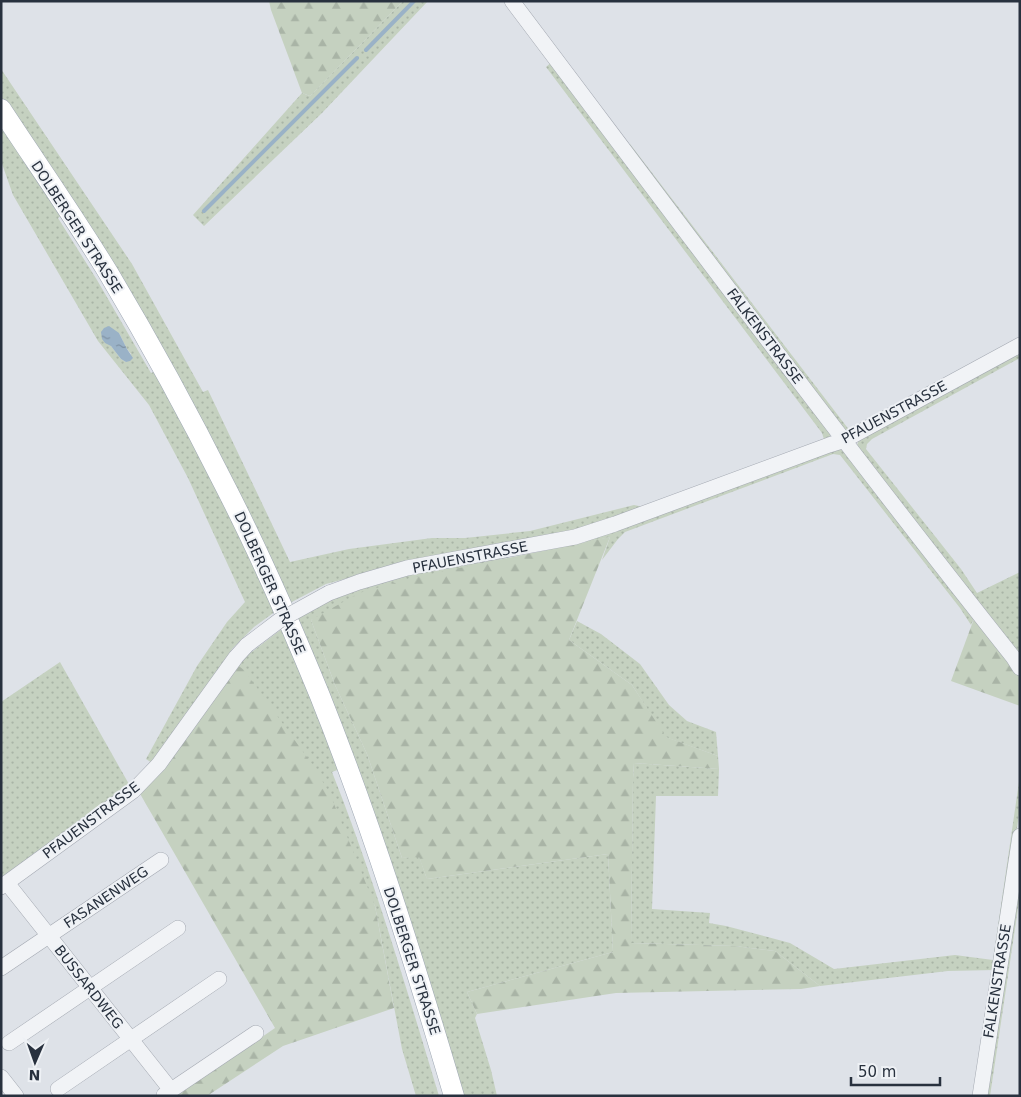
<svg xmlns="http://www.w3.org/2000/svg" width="1021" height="1097" font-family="'DejaVu Sans',sans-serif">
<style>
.green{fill:url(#green-dots);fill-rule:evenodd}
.forest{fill:url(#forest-firs)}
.water{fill:url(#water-ripples)}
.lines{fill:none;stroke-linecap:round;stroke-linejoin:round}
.stream{stroke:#9ab2c7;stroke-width:4}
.minor-casing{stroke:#a4a9b2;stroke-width:16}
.major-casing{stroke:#9ea7b3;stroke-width:21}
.minor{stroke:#f1f3f6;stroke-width:15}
.major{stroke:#fff;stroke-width:20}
.minor-bridge-casing{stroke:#a4a9b2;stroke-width:16;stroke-linecap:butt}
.minor-bridge{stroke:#f1f3f6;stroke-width:15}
.labels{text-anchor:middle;stroke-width:4;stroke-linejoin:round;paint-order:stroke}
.street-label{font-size:14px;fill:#28313e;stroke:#eef1f5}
</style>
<defs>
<pattern id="green-dots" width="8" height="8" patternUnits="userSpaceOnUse" patternTransform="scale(1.25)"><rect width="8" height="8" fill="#c5d1c0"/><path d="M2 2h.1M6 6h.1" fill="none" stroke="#a9b4a6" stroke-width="1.8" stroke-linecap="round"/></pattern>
<pattern id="forest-firs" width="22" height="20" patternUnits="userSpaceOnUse" patternTransform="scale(1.25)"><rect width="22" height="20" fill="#c5d1c0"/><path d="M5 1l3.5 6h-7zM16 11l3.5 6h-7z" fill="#a9b4a6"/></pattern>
<pattern id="water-ripples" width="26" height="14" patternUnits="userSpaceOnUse" patternTransform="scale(1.25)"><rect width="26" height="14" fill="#9ab2c7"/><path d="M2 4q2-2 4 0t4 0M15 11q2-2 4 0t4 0" fill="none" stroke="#7e91a3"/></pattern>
</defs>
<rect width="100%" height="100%" fill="#dee2e8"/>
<g class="green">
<polygon points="403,1 428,1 322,113 204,226 193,215 302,93 310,96"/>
<polygon points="553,61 830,430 830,436 827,440 824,439 822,433 546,67"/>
<polygon points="1,69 132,264 203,392 208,390 290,562 349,549 432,538 465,538 530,531 634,505 648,508 596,526 405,563 326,584 288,604 113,268 1,97"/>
<path d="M 1,121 L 64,214 L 58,218 L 97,280 L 151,373 L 158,370 L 276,611 L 254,627 L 232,649 L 159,757 L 152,763 L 146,759 L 197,666 L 227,622 L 245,602 L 188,478 L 149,405 L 98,341 L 13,195 L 1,161 ZM 119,333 L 127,349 L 131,354 L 126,362 L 121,359 L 111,346 Z"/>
<polygon points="630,144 850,431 843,430 626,148"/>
<polygon points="1020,348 1020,358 872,439 867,444 866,449 961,569 977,593 1020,572 1020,661 857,445 859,440"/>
<polygon points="829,449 844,449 975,616 971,625 960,608 840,455 833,454 625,532 618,539 602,560 610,537 585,543 587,539"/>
<polygon points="564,543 567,546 509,557 311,620 335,685 367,754 402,858 419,856 427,879 608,854 613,952 467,992 477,1014 475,1018 491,1070 497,1096 461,1096 296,618 332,599 387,577"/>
<polygon points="577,621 601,634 640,664 669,705 687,721 716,732 718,756 665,737 632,685 569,640"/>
<path d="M 283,628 L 340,769 L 332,772 C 374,878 406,987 439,1096 L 416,1096 L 402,1049 L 375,906 L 236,664 Z"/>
<polygon points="60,662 130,786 1,878 1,702"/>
<polygon points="634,763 719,769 718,796 656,796 652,909 710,913 709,923 726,926 790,943 834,969 955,955 993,960 1020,775 1020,808 995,970 948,971 820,986 775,951 735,946 631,943 633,778"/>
<polygon points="1020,854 1020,895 990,1096 983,1096"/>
</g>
<g class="forest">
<polygon points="269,1 403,1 310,96 302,93 271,10"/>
<polygon points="610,537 569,640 632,685 666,737 718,756 719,769 634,763 633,778 631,943 735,946 775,951 820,986 801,989 616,993 477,1014 467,992 613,952 608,854 427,879 419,857 402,858 367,754 335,685 311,620 359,593 411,578"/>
<polygon points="975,616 1010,660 1020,676 1020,706 951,681"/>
<polygon points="236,664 244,670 314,767 330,794 375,906 394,1008 283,1046 207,1096 176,1096 275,1028 139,792"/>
</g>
<polygon class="water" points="109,326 119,333 127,349 133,358 130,361 126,362 121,359 114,350 111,346 105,343 102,339 101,332 104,328"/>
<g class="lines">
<g class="stream">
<polyline points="366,50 414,1"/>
<polyline points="204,211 357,58"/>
</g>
<defs>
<g id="minor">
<path d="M 512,1 C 678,221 842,442 1013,657 L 1020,668"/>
<polyline points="329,593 359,582 407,568 575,537 615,524 829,445 845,440 1020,345"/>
<polyline points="7,883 171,1090"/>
<polyline points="1,887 133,791 159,764 236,657 247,645"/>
<polyline points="1,968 161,860"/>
<polyline points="9,1043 178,928"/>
<polyline points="1,1077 16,1096"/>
<polyline points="58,1089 219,979"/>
<polyline points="164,1095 256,1033"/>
<polyline points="980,1096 1020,836"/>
</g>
<path id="major" d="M 1,109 C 37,164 75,218 109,274 C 150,343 189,414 225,486 C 260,554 291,625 320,696 C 372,826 414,961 454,1096"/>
</defs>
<use href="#minor" class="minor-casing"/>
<use href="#major" class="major-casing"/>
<use href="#minor" class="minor"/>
<use href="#major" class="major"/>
<defs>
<polyline id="minor-bridge" points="247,645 280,620 329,593"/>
</defs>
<use href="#minor-bridge" class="minor-bridge-casing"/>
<use href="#minor-bridge" class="minor-bridge"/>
</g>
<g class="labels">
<g class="street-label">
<text transform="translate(77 227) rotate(57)" y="5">DOLBERGER STRASSE</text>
<text transform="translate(765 336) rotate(53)" y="5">FALKENSTRASSE</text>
<text transform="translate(894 412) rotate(-28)" y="5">PFAUENSTRASSE</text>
<text transform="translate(470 557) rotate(-11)" y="5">PFAUENSTRASSE</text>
<text transform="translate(270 583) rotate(66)" y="5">DOLBERGER STRASSE</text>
<text transform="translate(91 820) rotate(-37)" y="5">PFAUENSTRASSE</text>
<text transform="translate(106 897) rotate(-34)" y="5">FASANENWEG</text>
<text transform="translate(412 961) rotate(72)" y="5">DOLBERGER STRASSE</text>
<text transform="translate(997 981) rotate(-81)" y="5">FALKENSTRASSE</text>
<text transform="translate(89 987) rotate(52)" y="5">BUSSARDWEG</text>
</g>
</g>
<rect width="1021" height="1097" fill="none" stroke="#28313e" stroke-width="5"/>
<g transform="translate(35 1062) rotate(182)" stroke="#eef1f5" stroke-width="4" paint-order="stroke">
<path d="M0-4L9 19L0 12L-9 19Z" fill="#28313e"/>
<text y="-8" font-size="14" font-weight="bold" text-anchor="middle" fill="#28313e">N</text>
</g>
<path d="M851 1077v8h89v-8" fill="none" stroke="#28313e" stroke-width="2.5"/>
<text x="858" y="1077" font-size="15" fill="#28313e" stroke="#eef1f5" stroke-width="4" paint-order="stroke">50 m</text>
</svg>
